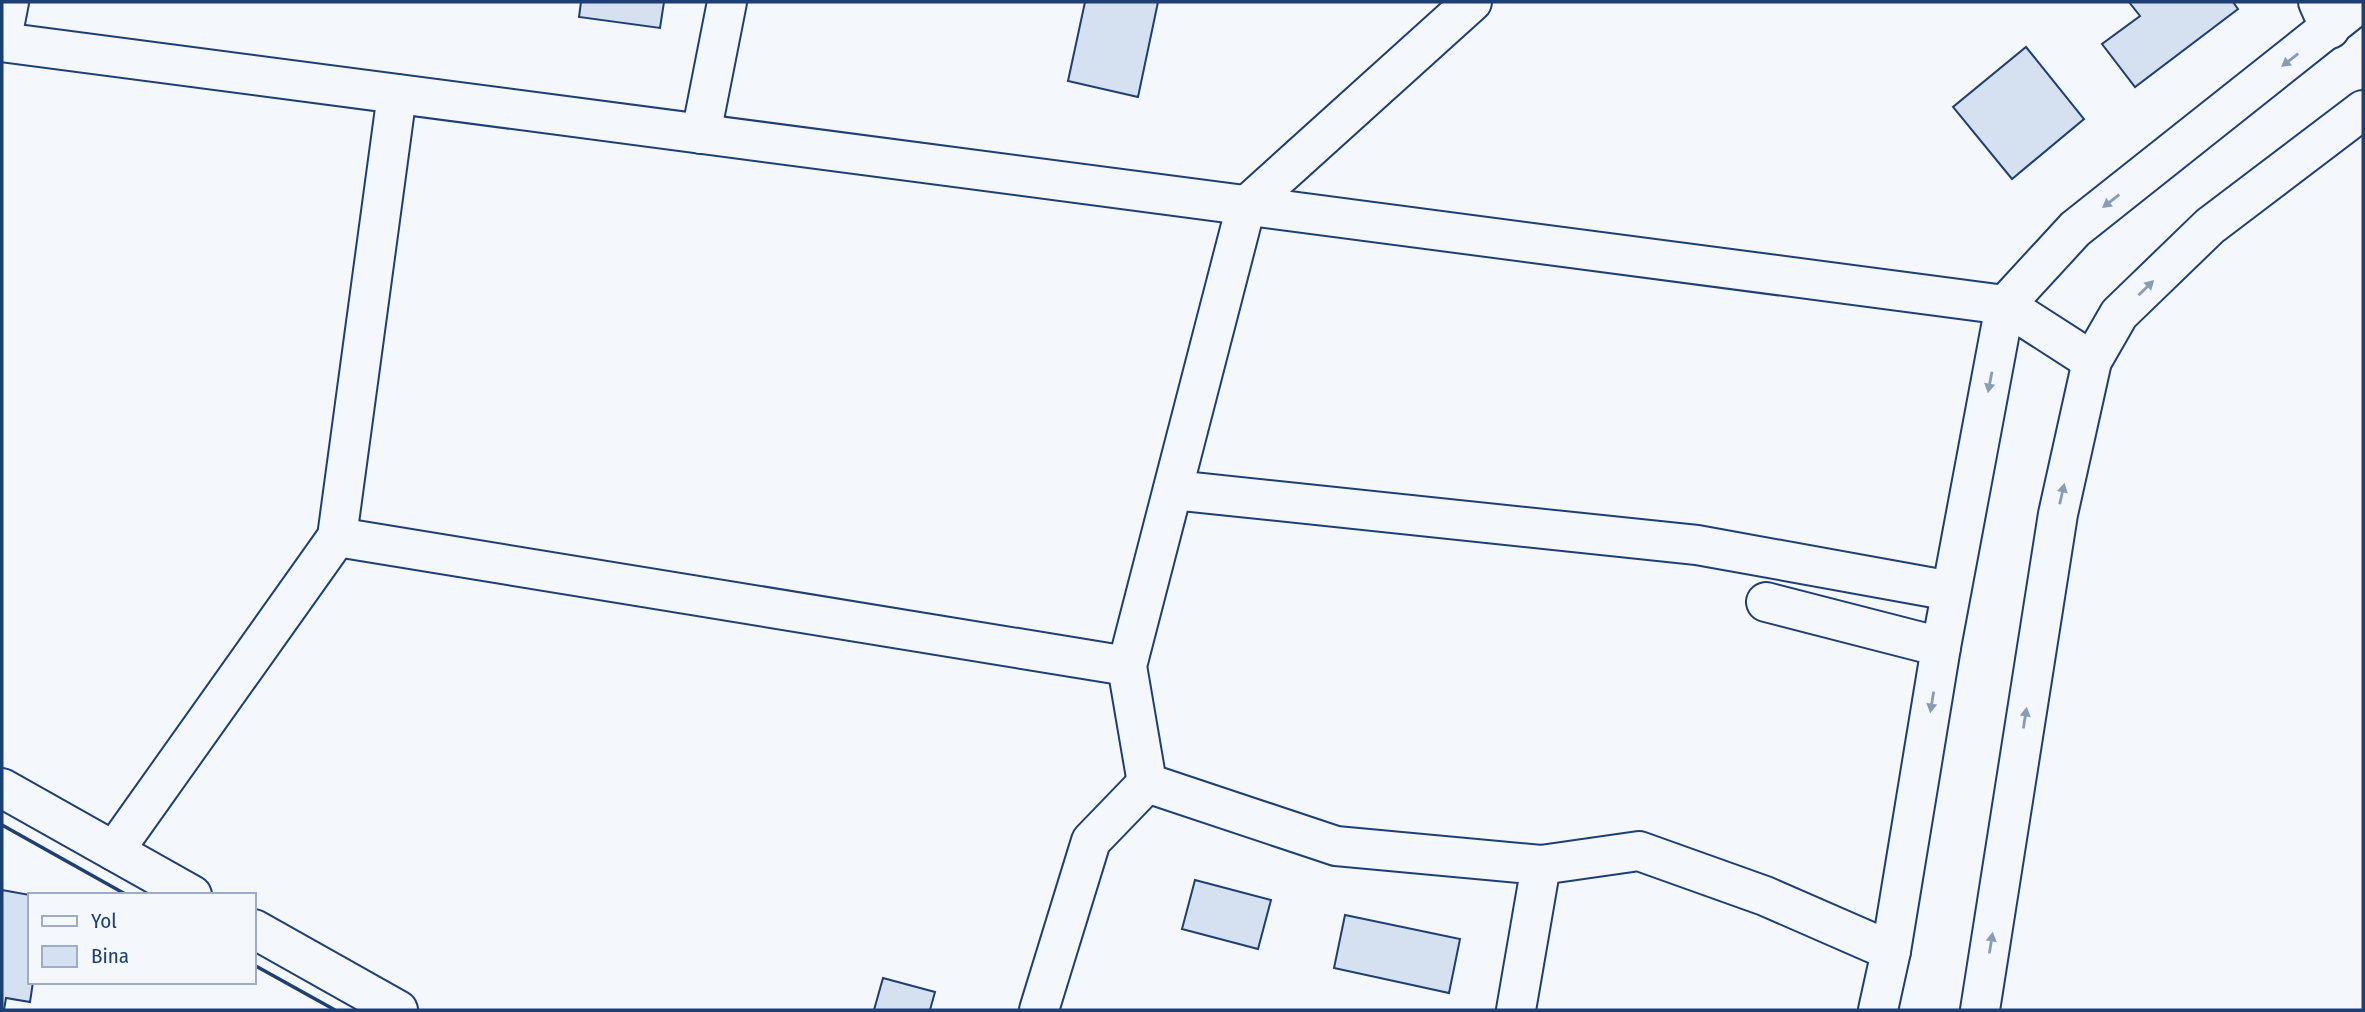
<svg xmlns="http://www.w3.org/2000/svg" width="2365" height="1012" font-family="'Fira Sans Condensed',sans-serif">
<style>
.building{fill:#d5e0f0;stroke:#1d3f73;stroke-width:2}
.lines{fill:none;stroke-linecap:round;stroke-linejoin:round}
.minor-casing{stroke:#1d3f73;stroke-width:42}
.major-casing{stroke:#1d3f73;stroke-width:42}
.minor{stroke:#f4f7fb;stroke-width:38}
.major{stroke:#f4f7fb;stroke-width:38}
.wall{stroke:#1d3f73;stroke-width:3.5}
.oneway{fill:#889bb7}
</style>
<rect width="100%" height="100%" fill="#f4f7fb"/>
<g class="building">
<polygon points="581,2 664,2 660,28 579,17"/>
<polygon points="1085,2 1158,2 1138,97 1068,81"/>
<polygon points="2129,2 2233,2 2238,9 2135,87 2102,44 2140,16"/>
<polygon points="2026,47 2084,119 2012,179 1953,107"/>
<polygon points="1195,880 1271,900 1258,949 1182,929"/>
<polygon points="2,890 30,895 30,982 33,982 30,1002 6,998 4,1010 2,1010"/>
<polygon points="1345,915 1460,939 1449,993 1334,968"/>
<polygon points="883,978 935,992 930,1010 874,1010"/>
</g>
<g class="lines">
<defs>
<g id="minor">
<polyline points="1472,2 1246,206 1127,666 1147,783 1336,846 1541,865 1639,851 1765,896 1891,951"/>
<polyline points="2318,2 2330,29"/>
<polyline points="2,38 9,2"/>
<polyline points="2,42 2005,305 2092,361"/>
<polyline points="701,134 727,2"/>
<polyline points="1173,490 1697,545 1951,591"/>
<polyline points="337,537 397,94"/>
<polyline points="1766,602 1941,647"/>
<polyline points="2,788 192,895"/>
<polyline points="114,851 337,537 1127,666"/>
<polyline points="254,929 398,1010"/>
<polyline points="1039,1010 1091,841 1147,783"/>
<polyline points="1516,1010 1541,865"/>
</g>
<g id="major">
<polyline points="1878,1010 1891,951 1941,647 2005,305 2075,229 2361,2"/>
<polyline points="1980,1010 2058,514 2092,361 2119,314 2210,226 2363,110"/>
</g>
</defs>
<use href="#minor" class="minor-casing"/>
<use href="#major" class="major-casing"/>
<use href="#minor" class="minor"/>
<use href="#major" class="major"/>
<g class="wall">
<polyline points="2,825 127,895"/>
<polyline points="254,965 335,1010"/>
</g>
</g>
<defs><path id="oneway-solid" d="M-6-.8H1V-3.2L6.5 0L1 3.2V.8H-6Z" transform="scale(1.75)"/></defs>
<g class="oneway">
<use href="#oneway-solid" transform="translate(2290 60) rotate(142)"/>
<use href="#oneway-solid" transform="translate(2111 201) rotate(142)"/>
<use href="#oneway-solid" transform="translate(2146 288) rotate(-44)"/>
<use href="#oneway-solid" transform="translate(1990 382) rotate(101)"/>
<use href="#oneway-solid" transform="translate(2062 494) rotate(-77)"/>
<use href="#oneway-solid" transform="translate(1932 702) rotate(99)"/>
<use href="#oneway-solid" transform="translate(2025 718) rotate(-81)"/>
<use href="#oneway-solid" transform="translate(1991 943) rotate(-81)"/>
</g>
<rect width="2365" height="1012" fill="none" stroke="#1d3f73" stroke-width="7"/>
<rect x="28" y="893" width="228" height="91" fill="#f4f7fb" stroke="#9eadc5" stroke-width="2"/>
<rect x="42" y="916" width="35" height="10" fill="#f4f7fb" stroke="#9eadc5" stroke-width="2"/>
<text x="91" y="928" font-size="21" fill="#1d3f73">Yol</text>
<rect x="42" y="946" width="35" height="21" fill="#d5e0f0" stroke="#9eadc5" stroke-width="2"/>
<text x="91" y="963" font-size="21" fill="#1d3f73">Bina</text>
</svg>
